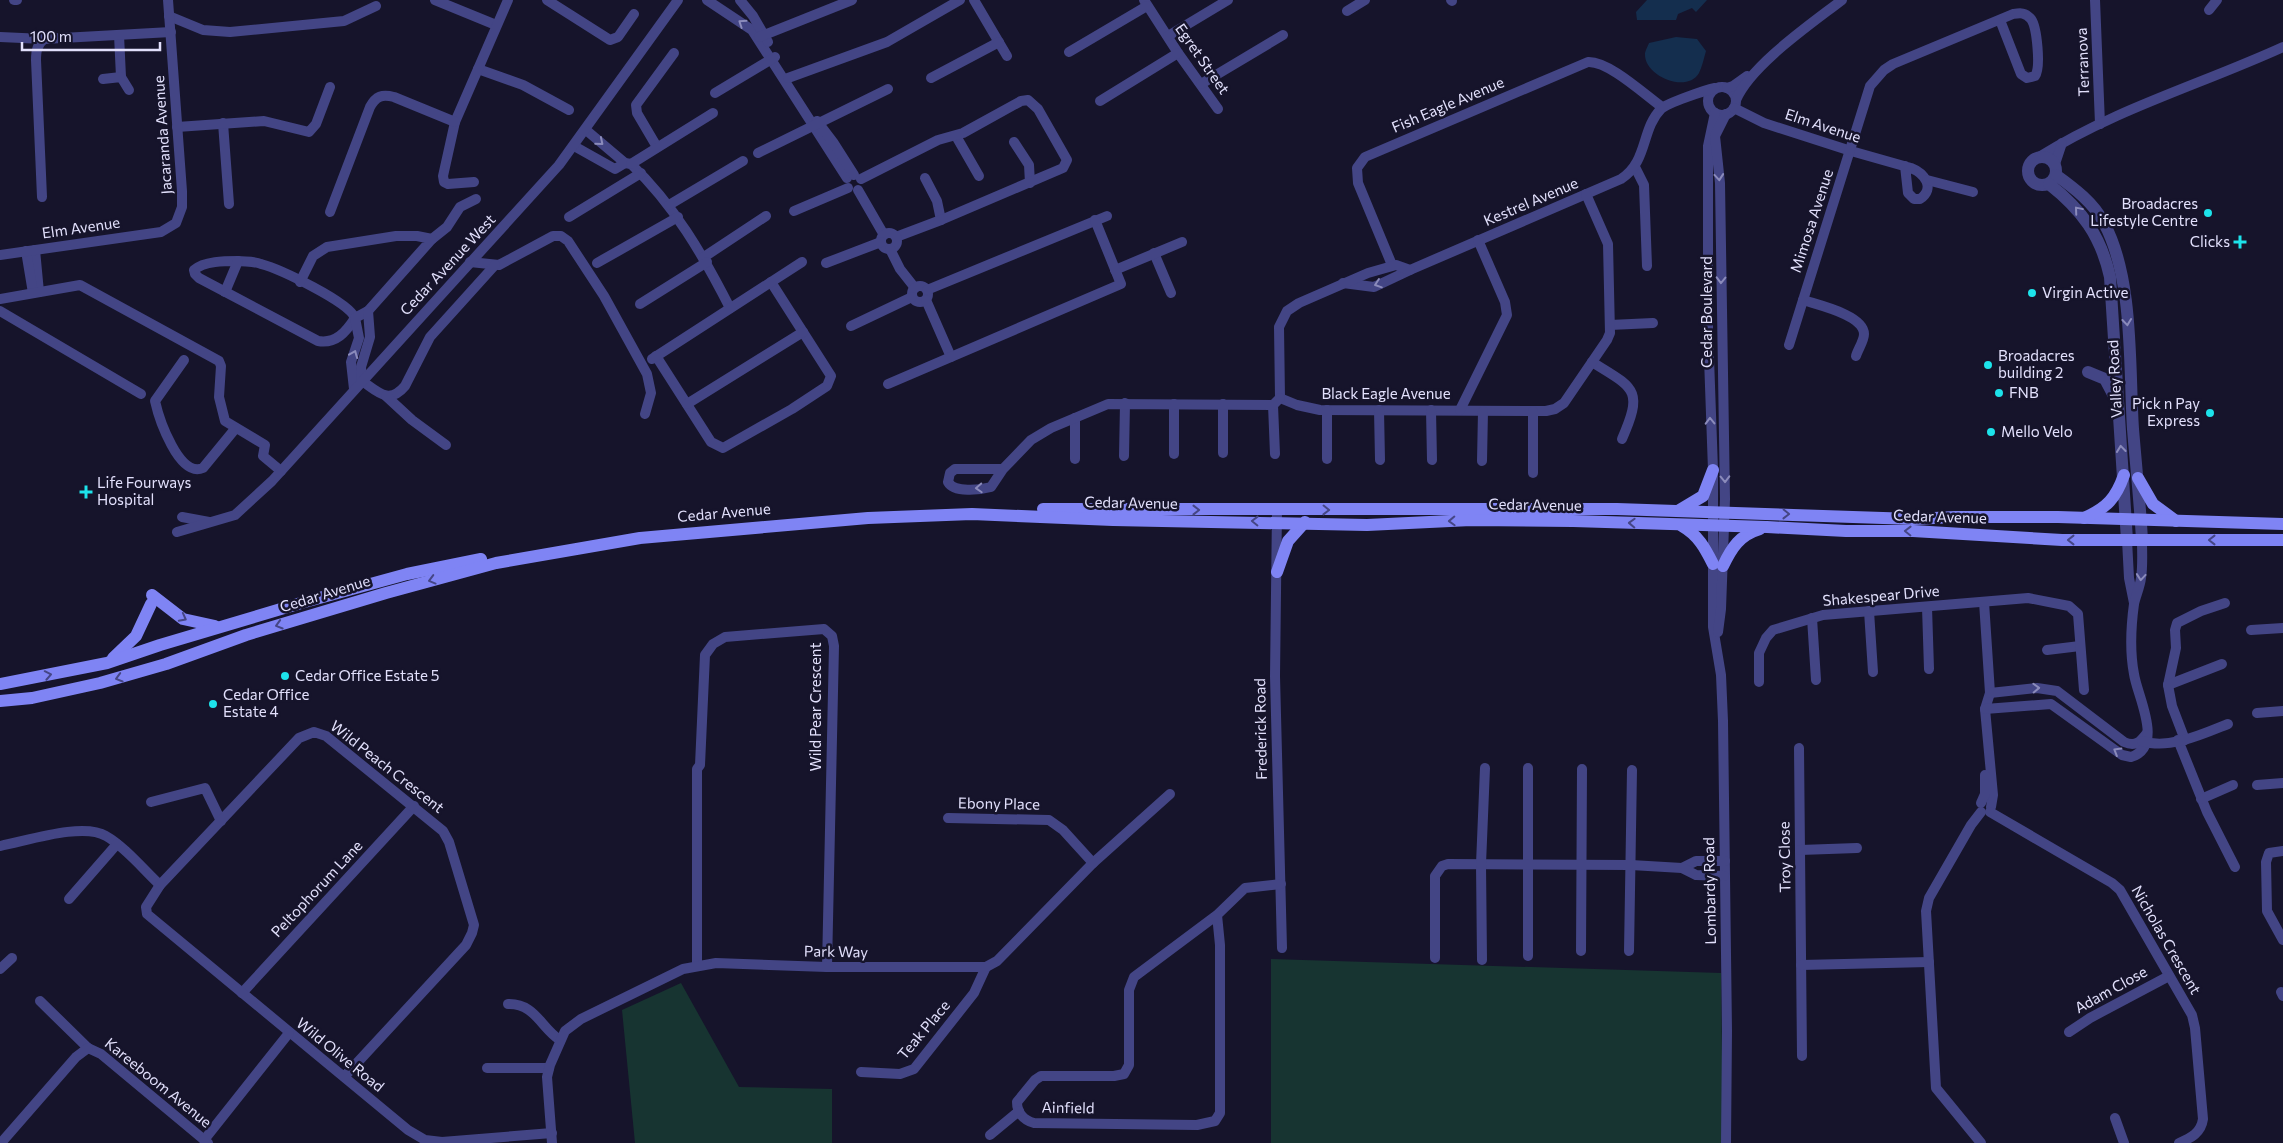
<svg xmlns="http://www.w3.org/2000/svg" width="2283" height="1143" font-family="Commissioner,sans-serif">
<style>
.green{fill:#173431}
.water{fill:#142e4e}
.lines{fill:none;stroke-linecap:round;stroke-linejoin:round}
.minor{stroke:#434585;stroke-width:10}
.tertiary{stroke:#434585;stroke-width:12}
.secondary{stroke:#7f84f4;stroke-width:12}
.oneway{stroke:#8b8bbb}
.oneway2{stroke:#454685}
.poi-dot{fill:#1de3eb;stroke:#16142b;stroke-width:2}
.labels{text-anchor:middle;stroke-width:5;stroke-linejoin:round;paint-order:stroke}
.street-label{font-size:15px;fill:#e2e0fc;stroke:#16142b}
.poi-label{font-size:15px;fill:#e2e0fc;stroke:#16142b;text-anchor:start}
</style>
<rect width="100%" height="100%" fill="#16142b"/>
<g class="green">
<polygon points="1271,959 1721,973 1723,1143 1271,1143"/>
<polygon points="681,983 739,1087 832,1089 832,1143 635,1143 622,1010"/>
</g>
<g class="water">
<polygon points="1647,0 1707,0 1696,12 1692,8 1678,14 1676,20 1637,20 1636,12"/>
<path d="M 1676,37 L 1697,39 L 1706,51 C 1704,58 1702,67 1699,73 C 1687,94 1644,76 1645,54 C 1645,51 1648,46 1649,43 Z"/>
</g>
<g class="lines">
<g class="minor">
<polyline points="14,0 17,0"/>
<polyline points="435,0 496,25"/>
<polyline points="547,0 610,40 618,37 634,14"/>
<polyline points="707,0 752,30 847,178"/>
<polyline points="740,0 753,16 768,42"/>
<polyline points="974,0 1007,56"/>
<polyline points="1144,0 1178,53 1218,109"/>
<polyline points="1451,0 1452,1"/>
<polyline points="2095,0 2100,124"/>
<polyline points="2209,10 2217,0"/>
<polyline points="1347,11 1365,0"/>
<polyline points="169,16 203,30 230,32 344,21 376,6"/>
<polyline points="119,35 121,77"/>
<polyline points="1168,36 1228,0"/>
<polyline points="0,37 44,39"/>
<polyline points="759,37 852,0"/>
<polyline points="1069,52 1147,6"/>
<polyline points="478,69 523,85 569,110"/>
<polyline points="788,78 887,42 960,0"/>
<polyline points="931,78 999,42"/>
<polyline points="103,79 121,77 129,90"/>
<polyline points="1201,84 1283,35"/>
<circle cx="1722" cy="101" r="14"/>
<polyline points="1727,88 1733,86 1747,76"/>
<polyline points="715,93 775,57"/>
<path d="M 1736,100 C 1751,65 1811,24 1842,0"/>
<polyline points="1100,101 1178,53"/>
<path d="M 1734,108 L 1764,123 L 1851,151 L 1911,168 C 1924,173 1936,188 1920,199 L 1914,199 L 1908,193 L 1905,166"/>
<polyline points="1715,113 1708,146 1708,330 1713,470 1713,627 1721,675 1723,721 1727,1031 1726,1143"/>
<polyline points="817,121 833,142 854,175"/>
<polyline points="223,123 229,204"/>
<polyline points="177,127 264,121 309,132 316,124 330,87"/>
<path d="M 586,130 L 625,163 L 631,164 C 674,205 703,255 730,308"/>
<polyline points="956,136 979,176"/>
<polyline points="1014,142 1029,165 1030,183"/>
<polyline points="574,146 615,169 625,163"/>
<polyline points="657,147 637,113 636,105 674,53"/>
<polyline points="758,153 888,89"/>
<path d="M 2039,157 C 2115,109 2202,84 2283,47"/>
<polyline points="631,164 713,113"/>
<polyline points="2055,164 2062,143"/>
<polyline points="1635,167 1644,185 1647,266"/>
<polyline points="925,178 937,201 941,220"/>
<polyline points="861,179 938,140 963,133 1021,101 1028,100 1038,109 1067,160 1063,168 941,220 896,237"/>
<polyline points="1927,180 1973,192"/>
<polyline points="474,182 448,184 444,182 443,176 455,122 508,0"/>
<polyline points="858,190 884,235"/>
<path d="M 42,197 L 36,60 C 36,51 37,45 44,39 L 171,32"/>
<polyline points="669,205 743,161"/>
<polyline points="794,211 848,188"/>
<path d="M 330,212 L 370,107 C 376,96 382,94 394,97 L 455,122"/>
<polyline points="569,217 641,173"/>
<circle cx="889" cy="241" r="8"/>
<polyline points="432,239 447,227 460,207 476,199"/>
<polyline points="890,249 900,269 915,288"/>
<polyline points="35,250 39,292"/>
<polyline points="26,251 33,293"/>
<polyline points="1154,253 1171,293"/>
<polyline points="0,255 161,232 176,223 182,207 182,191 168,0"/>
<polyline points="704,257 766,216"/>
<path d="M 238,261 C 246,262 254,261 261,264 C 280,269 349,302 355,318 C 346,332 336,344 318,341 L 199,278 L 195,274 L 194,270 C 204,261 225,261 238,261 Z"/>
<polyline points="470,262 499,265 553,236 561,236 568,241 604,296 647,374 651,393 645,414"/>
<polyline points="597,263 678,217"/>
<polyline points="826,263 881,242"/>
<path d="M 1392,265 L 1358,183 L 1357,168 L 1365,157 L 1588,62 C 1609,61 1645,95 1662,107"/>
<polyline points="1115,270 1182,242"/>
<polyline points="300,282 313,256 327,247 396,236 417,236 432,239 368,311 355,318 359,338 351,362 354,389"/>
<path d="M 1343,283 L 1374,287 L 1410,270 L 1621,179 C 1648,162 1641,129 1661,109 C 1667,103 1706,90 1715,88"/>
<circle cx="920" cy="294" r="8"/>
<polyline points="927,290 1107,216"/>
<polyline points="225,292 238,261"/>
<polyline points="0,299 80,285 219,361 221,366 219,397 225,421 265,445 263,456 281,471"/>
<polyline points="926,300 951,357"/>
<path d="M 1803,300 C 1818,305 1864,315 1864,334 C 1864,341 1858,349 1856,356"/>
<polyline points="640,304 707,262"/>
<polyline points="0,311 141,394"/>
<path d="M 368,311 L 370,337 L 361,367 L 362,381 C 378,392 389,405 405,386 L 430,337 L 495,265"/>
<polyline points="1610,325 1653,323"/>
<polyline points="851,326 912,297"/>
<path d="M 1789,345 L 1870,86 L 1884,70 L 1893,64 L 2013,14 C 2020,13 2025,12 2031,19 C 2037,27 2041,68 2035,76 L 2027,78 L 2021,74 L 2000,20"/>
<polyline points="656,356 711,442 723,448 792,409 827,386 831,376 771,282"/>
<polyline points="652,359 802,262"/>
<path d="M 184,360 L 155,401 C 159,419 179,478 203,468 L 235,429"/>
<path d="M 1592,362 C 1634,388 1644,389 1622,439"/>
<polyline points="888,384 1121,284 1095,220"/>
<polyline points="386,396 412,420 446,445"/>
<polyline points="1280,398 1297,405 1320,410 1546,411 1555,409 1564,403 1607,340 1610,333 1608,244 1586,194"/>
<polyline points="1280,398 1279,327 1287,311 1299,303 1368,273 1396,265 1410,270"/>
<polyline points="687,404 803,332"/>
<polyline points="1273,405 1275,454"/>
<polyline points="1379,410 1380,460"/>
<polyline points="1431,410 1432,460"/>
<polyline points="1460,410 1507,315 1505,302 1478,240"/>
<polyline points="1075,418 1075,459"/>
<polyline points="1223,453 1223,404"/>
<polyline points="1174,454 1174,404"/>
<polyline points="1124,456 1125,403"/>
<polyline points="1327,459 1327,410"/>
<polyline points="1482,461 1483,411"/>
<path d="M 1003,469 L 955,469 L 950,473 L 948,482 C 954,493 980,490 991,487 L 1003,469 L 1031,440 L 1051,428 L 1108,404 L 1273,405 L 1280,398"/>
<polyline points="1533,473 1533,411"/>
<polyline points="1277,509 1275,676 1282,948"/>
<polyline points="182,517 209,522"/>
<polyline points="177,532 235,515 272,481 559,165 678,0"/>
<polyline points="2127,540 2129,578 2134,603"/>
<polyline points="1984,602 1990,693 1985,709 1993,795 1991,807"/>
<polyline points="1927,607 1929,669"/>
<polyline points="1869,611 1873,672"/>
<polyline points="1812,618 1816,680"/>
<polyline points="2251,630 2283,628"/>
<polyline points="1718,632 1721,609 1725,499 1720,183 1715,136 1726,114"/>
<polyline points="2047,650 2080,646"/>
<polyline points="1759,682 1759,653 1766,638 1773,630 1823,615 2028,598 2069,606 2078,614 2084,690"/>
<polyline points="2168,685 2176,648 2175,630 2177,623 2201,611 2225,603"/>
<path d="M 1990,693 L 2037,688 L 2057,691 L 2124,742 C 2136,747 2140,742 2147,733"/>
<path d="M 1985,709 L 2051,704 L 2122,755 L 2131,757 C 2165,746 2137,696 2134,674 C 2130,653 2131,626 2134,604 C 2136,595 2140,587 2141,578 C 2143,566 2142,552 2142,540"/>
<polyline points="2257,713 2283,711"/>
<polyline points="2178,740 2207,812 2235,867"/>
<polyline points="2185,740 2172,706 2168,685 2222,664"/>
<path d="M 2142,741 C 2169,750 2203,734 2228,724"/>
<polyline points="1799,748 1802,1056"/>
<polyline points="2257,785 2283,783"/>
<polyline points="2201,799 2233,785"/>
<polyline points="151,802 205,788 221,821"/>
<polyline points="1981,803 1985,794 1985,775"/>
<polyline points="1981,812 1971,825 1929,898 1926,911 1936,1088 1981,1143"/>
<path d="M 1990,812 L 2112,883 L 2120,890 L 2192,1015 L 2195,1028 L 2203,1119 C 2201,1133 2191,1138 2179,1143"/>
<polyline points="948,818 1049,820 1063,830 1093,863"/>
<path d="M 0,846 C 27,841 83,822 106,836 C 124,846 144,870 160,885"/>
<polyline points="1800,850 1857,848"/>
<polyline points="2283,851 2269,853 2266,862 2267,911 2283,940"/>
<polyline points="1682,868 1696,861 1725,861"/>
<polyline points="69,899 117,844"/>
<path d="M 1217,915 L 1220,945 L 1220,1113 L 1215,1121 L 1197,1125 L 1034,1123 C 1023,1120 1017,1112 1017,1102 L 1035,1080 L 1041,1076 L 1114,1076 L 1124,1074 L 1129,1065 L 1129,990 L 1134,977 L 1217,915 L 1245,888 L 1281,884"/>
<polyline points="1581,951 1582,769"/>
<polyline points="1629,951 1632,770"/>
<polyline points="1528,956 1528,768"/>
<polyline points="1435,958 1435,876 1442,866 1448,864 1631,865 1682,868 1696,875 1724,876"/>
<polyline points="1482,960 1481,864 1485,768"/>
<polyline points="697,965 697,769 700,765 705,655 713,644 725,637 824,629 832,636 834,646 827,967"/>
<polyline points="1801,965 1929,962"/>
<polyline points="0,969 12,958"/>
<polyline points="2281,992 2283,996"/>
<polyline points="242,993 414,806"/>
<polyline points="40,1001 88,1048"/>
<path d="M 508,1004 C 535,1003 541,1028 560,1040"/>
<polyline points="2069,1032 2090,1018 2169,976"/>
<polyline points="88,1048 101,1054 208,1143"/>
<polyline points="487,1068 549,1068"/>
<polyline points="861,1072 900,1074 914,1069 974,993 986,967"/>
<polyline points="344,1077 466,945 472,933 474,925 449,842 443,831 326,736 314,732 299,738 160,885 146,907 147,914 408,1130 425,1140 442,1142 552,1133"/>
<polyline points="2115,1118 2124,1143"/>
<polyline points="990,1135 1019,1111"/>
<polyline points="204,1140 289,1033"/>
<polyline points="1,1143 76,1057 88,1048"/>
<polyline points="552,1143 547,1077 550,1065 565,1031 581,1019 683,969 716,963 827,967 986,967 997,961 1093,863 1170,794"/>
</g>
<g class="tertiary">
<circle cx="2042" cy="171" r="14"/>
<path d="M 2056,175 C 2074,188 2094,203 2104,223 C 2134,279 2129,367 2133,429 C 2136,466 2140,503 2142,540"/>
<path d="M 2049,184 C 2082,210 2101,236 2110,277 L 2127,540"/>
<polyline points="2088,372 2105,379 2115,398"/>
</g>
<g class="secondary">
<polyline points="2138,478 2153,504 2176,521"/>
<polyline points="1043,509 1617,509 1913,519 1955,517 2058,517 2283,524"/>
<polyline points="1678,511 1703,496 1713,470"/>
<path d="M 2084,518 C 2107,508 2116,498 2124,475"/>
<path d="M 1682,526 C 1698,535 1705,548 1713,564"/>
<path d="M 1723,566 C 1732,547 1740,535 1760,529"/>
<polyline points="1277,572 1288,541 1305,522"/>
<polyline points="152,595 183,619 215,626"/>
<polyline points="113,658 136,636 151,604"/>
<polyline points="0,684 107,663 160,645 301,603 407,574 481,559"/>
<polyline points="0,701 32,698 100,683 166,664 246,635 386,593 496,563 640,538 868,518 972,514 1113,520 1367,525 1471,520 1573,521 1767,527 1846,531 1913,531 2062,540 2283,540"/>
</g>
</g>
<defs><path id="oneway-chevron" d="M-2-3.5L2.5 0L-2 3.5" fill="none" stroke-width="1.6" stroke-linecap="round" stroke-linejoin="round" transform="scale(1.25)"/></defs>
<g class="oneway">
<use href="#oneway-chevron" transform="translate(742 23) rotate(-146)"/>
<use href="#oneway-chevron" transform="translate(600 142) rotate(40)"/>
<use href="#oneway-chevron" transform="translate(1719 177) rotate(85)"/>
<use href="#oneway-chevron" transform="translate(2078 210) rotate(-130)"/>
<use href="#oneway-chevron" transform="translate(1721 280) rotate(91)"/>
<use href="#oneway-chevron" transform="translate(1378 284) rotate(161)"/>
<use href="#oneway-chevron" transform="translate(2127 322) rotate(84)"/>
<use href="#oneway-chevron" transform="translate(354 354) rotate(-68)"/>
<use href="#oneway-chevron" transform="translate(1710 421) rotate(-91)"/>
<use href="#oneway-chevron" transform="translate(2121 449) rotate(-96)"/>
<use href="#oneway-chevron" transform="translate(1725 479) rotate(89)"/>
<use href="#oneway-chevron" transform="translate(979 488) rotate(177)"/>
<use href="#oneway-chevron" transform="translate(2141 577) rotate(95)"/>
<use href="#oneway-chevron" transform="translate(2036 688) rotate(-2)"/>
<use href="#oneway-chevron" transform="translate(2117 751) rotate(-149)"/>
</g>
<g class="oneway2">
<use href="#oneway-chevron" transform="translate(1196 510)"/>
<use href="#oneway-chevron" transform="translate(1326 510) rotate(1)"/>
<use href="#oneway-chevron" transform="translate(1786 514) rotate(1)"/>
<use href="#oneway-chevron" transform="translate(1255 521) rotate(-179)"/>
<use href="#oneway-chevron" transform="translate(1452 521) rotate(178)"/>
<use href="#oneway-chevron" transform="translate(1632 523) rotate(-178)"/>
<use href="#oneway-chevron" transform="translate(1908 531) rotate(-179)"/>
<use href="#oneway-chevron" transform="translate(2071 540) rotate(180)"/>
<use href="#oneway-chevron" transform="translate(2212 540) rotate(-180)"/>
<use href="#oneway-chevron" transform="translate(432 580) rotate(165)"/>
<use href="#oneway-chevron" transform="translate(183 618) rotate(28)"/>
<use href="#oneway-chevron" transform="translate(279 625) rotate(163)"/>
<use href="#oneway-chevron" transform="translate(48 675) rotate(-11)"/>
<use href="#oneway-chevron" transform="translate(119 678) rotate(164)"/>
</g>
<g class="poi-dot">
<circle cx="2208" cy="213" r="5"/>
<path d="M2237.5 234.5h5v5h5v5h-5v5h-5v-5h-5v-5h5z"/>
<circle cx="2032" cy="293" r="5"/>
<circle cx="1988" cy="365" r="5"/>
<circle cx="1999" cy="393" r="5"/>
<circle cx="2210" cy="413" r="5"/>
<circle cx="1991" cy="432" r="5"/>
<path d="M83.5 484.5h5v5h5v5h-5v5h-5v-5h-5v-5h5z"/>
<circle cx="285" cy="676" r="5"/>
<circle cx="213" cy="704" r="5"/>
</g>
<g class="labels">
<g class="street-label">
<text transform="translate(1202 59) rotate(55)" y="5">Egret Street</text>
<text transform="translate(2083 62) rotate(-92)" y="5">Terranova</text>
<text transform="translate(1448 105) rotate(-23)" y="5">Fish Eagle Avenue</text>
<text transform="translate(1823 126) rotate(18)" y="5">Elm Avenue</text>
<text transform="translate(163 135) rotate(-94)" y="5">Jacaranda Avenue</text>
<text transform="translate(1531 202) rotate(-23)" y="5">Kestrel Avenue</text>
<text transform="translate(1812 221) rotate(-72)" y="5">Mimosa Avenue</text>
<text transform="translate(81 228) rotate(-8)" y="5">Elm Avenue</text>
<text transform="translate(448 265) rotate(-47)" y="5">Cedar Avenue West</text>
<text transform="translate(1707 312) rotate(-90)" y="5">Cedar Boulevard</text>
<text transform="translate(2115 379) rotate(-93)" y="5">Valley Road</text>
<text x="1386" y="399">Black Eagle Avenue</text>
<text transform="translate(1131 503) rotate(1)" y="5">Cedar Avenue</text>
<text transform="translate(1535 505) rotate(1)" y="5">Cedar Avenue</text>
<text transform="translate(724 513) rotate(-5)" y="5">Cedar Avenue</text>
<text transform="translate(1940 517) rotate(2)" y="5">Cedar Avenue</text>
<text transform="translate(325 594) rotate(-17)" y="5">Cedar Avenue</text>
<text transform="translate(1881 596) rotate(-5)" y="5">Shakespear Drive</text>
<text transform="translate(816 707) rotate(-90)" y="5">Wild Pear Crescent</text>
<text transform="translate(1261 729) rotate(-91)" y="5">Frederick Road</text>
<text transform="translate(387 767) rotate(38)" y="5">Wild Peach Crescent</text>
<text transform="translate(999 804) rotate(1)" y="5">Ebony Place</text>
<text transform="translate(1785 857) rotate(-91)" y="5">Troy Close</text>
<text transform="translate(317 889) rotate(-47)" y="5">Peltophorum Lane</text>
<text transform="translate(1710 891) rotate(-91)" y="5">Lombardy Road</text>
<text transform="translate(2166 940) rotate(60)" y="5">Nicholas Crescent</text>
<text transform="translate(836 952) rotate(1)" y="5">Park Way</text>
<text transform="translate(2111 990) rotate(-29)" y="5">Adam Close</text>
<text transform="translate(924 1030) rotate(-50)" y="5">Teak Place</text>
<text transform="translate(340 1055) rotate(39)" y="5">Wild Olive Road</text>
<text transform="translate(158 1083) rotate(39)" y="5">Kareeboom Avenue</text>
<text transform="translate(1068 1108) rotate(1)" y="5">Ainfield</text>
</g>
<g class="poi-label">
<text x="2198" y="209" text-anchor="end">Broadacres<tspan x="2198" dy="17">Lifestyle Centre</tspan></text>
<text x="2230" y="247" text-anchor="end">Clicks</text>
<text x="2042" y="298">Virgin Active</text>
<text x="1998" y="361">Broadacres<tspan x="1998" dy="17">building 2</tspan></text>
<text x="2009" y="398">FNB</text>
<text x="2200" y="409" text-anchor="end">Pick n Pay<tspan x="2200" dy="17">Express</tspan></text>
<text x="2001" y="437">Mello Velo</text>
<text x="97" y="488">Life Fourways<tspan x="97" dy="17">Hospital</tspan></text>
<text x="295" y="681">Cedar Office Estate 5</text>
<text x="223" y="700">Cedar Office<tspan x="223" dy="17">Estate 4</tspan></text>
</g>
</g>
<path d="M22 42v8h138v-8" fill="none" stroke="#e2e0fc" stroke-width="2.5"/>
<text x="30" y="42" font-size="15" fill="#e2e0fc" stroke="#16142b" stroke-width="4" paint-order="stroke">100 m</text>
</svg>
